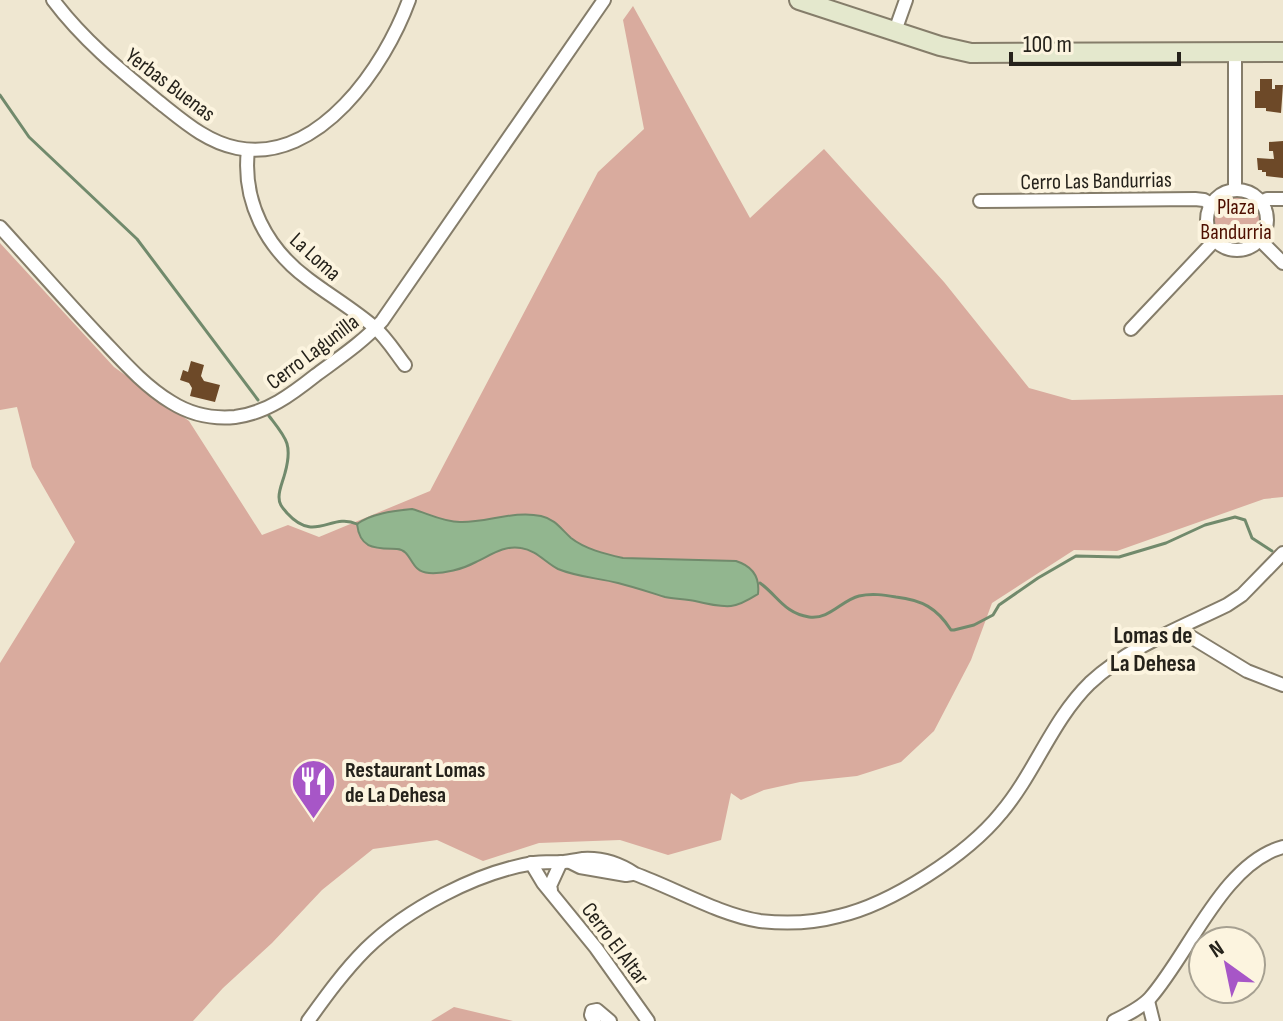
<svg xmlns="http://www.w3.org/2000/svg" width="1283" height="1021" font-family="'Sofia Sans Condensed',sans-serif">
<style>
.green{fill:#d9ab9e}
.water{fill:#92b68f;stroke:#718a6c;stroke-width:2}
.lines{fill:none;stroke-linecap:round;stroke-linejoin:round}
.stream{stroke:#718a6c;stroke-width:3}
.building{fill:#6d4928}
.street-casing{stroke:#857d6a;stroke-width:16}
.secondary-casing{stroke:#857d6a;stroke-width:22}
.street{stroke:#fff;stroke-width:12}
.secondary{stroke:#e4e8cd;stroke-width:18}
.labels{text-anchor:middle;stroke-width:8;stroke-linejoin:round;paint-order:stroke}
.street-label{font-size:22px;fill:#25221b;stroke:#fcf4df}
.park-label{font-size:22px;fill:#4e0f00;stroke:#fcf4df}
.poi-label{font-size:22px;font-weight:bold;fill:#25221b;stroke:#fcf4df;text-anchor:start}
.neighbourhood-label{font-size:24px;font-weight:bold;fill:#25221b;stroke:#fcf4df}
</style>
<rect width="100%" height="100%" fill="#efe7d1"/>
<g class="green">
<polygon points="633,6 750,218 824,149 944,282 1029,388 1072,400 1283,395 1283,497 1264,499 1117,551 1074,550 992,603 971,660 934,731 901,762 857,776 800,782 764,790 741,800 731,793 721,840 668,855 620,840 539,843 483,861 437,840 373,849 322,890 272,943 223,988 193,1021 0,1021 0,663 75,542 32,467 17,407 0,410 0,243 114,367 189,421 262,535 288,525 319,537 430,491 598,172 644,129 623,20"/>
<circle cx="1236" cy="219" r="23"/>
<polygon points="454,1007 513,1021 431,1021"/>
</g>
<path class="water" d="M 412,509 C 427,513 443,522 460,522 C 486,523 514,510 541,516 C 555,519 561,529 571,538 C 585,549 605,554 623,558 L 736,561 C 752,566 760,577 758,594 C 750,599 741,605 731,606 C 719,607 707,604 695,601 C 685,599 674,599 665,597 C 649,592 634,587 618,583 C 598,578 577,577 558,569 C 546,563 536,550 521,548 C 504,545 491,555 476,562 C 463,569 444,574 429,573 C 409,572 413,550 397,549 C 376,548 360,550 357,524 C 372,513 394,511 412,509 Z"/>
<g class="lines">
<g class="stream">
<polyline points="0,95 29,137 137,239 258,400"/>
<path d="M 269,416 C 286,438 293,444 285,473 C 283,481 279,489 279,497 C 279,505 283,508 287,513 C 315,544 331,512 357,524"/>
<path d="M 760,583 C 778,596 784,613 809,617 C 829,620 842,600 859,596 C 872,593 884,595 896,597 C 922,600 937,608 951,630 L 954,630 L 974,625 L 993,615 L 999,605 L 1038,578 L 1076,556 L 1119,557 L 1166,543 L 1205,525 L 1235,517 L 1245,520 L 1252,538 L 1272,551"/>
</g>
</g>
<g class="building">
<polygon points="1260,79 1272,79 1272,89 1275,89 1275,85 1283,85 1281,113 1266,111 1266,108 1255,108 1255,91 1260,91"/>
<polygon points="1283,141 1283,178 1266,176 1266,172 1262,172 1262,170 1258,170 1257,158 1274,159 1273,151 1269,151 1269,142"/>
<polygon points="191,361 204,365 201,376 204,381 220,385 215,402 190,396 192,388 189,383 180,380 183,370 188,372"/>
</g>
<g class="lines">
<defs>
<g id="street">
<path d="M 53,0 C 83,40 120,70 159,102 C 182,120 206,142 237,148 C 319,164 385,66 409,0"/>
<polyline points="895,31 906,0"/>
<polyline points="1235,52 1235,190"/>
<path d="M 248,150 C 242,201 266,248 308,279 C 329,295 353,309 374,327 C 386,337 395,352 405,365"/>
<circle cx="1237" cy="220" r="30"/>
<polyline points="980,201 1195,199 1204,200 1211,204"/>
<polyline points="1261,202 1267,199 1283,199"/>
<path d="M 0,227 C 33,263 65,300 99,336 C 121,359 143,385 171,402 C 190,414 213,419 235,417 C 267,413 292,394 316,375 C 339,358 363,342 382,321 L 604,0"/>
<polyline points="1259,239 1283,263"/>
<polyline points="1131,329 1215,240"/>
<polyline points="1178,629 1247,671 1283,685"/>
<polyline points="570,862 580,867 626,875 632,874"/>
<polyline points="531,863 543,883 596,948 648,1021"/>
<polyline points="551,890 550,886 561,862"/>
<polyline points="1148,1001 1153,1021"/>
<path d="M 308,1021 C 326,996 344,971 366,949 C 407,909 477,872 534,863 C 544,862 554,862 564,862 C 571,861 577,860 583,859 C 601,858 620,864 635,874 C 674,888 720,915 760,921 C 786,924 813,923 839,916 C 891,904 967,855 1001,813 C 1035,773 1052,720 1090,683 C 1129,647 1180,628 1227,605 L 1242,595 L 1283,553"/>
<polyline points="594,1021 591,1015 592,1011 597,1010 610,1021"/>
<path d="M 1114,1021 C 1126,1015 1141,1008 1150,998 C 1189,954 1223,863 1283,847"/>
</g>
<polyline id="secondary" points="799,0 940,46 971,53 1283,52"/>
</defs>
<use href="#street" class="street-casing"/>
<use href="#secondary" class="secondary-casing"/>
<use href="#street" class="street"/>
<use href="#secondary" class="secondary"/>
</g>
<defs>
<symbol id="restaurant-pin" viewBox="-11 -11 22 30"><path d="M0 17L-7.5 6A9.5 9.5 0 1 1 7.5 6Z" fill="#a756c7" stroke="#fcf4df"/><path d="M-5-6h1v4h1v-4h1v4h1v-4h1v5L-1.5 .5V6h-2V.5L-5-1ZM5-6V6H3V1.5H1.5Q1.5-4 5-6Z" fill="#fff"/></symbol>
</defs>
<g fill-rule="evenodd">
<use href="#restaurant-pin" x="288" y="756" width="51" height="69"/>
</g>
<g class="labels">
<g class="street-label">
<text transform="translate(171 84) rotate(37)" y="8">Yerbas Buenas</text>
<text transform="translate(1096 180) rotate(-1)" y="8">Cerro Las Bandurrias</text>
<text transform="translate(316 256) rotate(42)" y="8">La Loma</text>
<text transform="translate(312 351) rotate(-37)" y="8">Cerro Lagunilla</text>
<text transform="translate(616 943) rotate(53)" y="8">Cerro El Altar</text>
</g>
<g class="park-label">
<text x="1236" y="214">Plaza<tspan x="1236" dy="25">Bandurria</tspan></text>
</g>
<g class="poi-label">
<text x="345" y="777">Restaurant Lomas<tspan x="345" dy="25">de La Dehesa</tspan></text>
</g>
<g class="neighbourhood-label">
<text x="1153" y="643">Lomas de<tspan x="1153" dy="28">La Dehesa</tspan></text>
</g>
</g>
<g transform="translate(1227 965) rotate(327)"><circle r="38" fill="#fcf4df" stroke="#a6a091" stroke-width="2"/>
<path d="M0-6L14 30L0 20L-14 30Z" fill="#a756c7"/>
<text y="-12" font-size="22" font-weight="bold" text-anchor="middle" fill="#25221b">N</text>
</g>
<path d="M1011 52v12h168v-12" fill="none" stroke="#25221b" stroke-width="4"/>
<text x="1023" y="52" font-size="24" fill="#25221b" stroke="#fcf4df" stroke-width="6" paint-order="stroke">100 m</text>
</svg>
